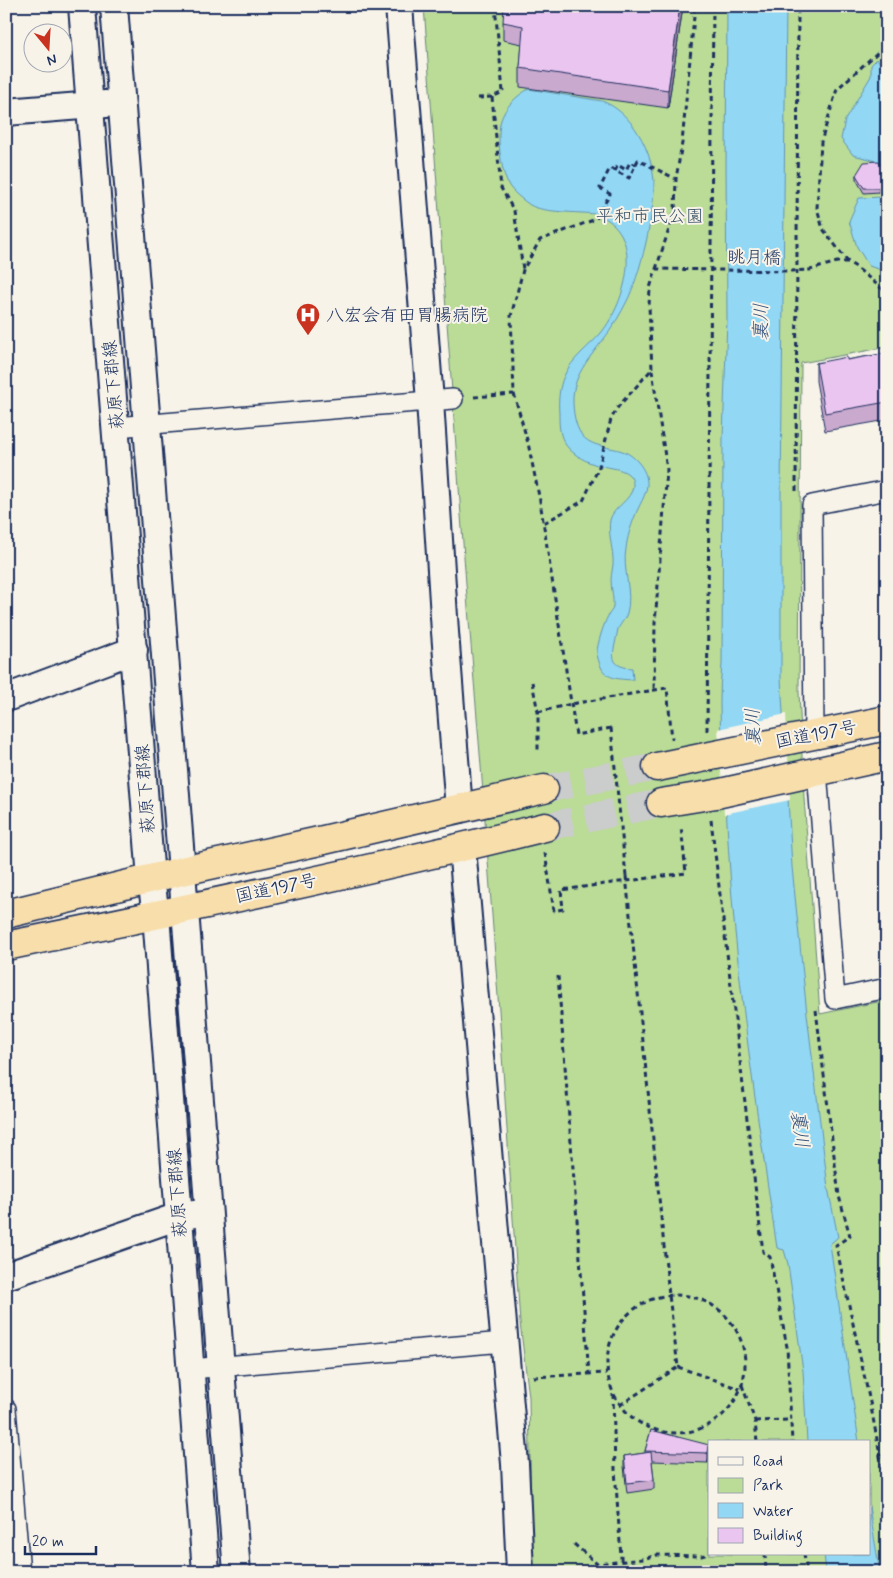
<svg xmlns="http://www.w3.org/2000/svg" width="893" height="1578" font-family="Mynerve,'Klee One',sans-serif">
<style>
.green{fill:#badc96;stroke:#6a867a;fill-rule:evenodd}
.water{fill:#92d7f3;stroke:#6294b7}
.pier{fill:#f7f3e8}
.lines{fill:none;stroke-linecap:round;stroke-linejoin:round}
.highway-tunnel{stroke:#cbcccc;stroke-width:28;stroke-dasharray:28 14;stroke-linecap:butt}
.street-casing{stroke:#1b2f5e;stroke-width:22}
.secondary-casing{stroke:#1b2f5e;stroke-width:30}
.highway-casing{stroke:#1b2f5e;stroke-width:31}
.path{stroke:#1b2f5e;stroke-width:3;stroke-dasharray:5 4;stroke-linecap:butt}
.street{stroke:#f7f3e8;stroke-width:19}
.secondary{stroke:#f7f3e8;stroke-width:26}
.highway{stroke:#f8deab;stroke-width:28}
.path-bridge{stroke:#1b2f5e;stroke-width:3;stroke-dasharray:5 4;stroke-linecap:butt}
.wall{fill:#c9a9ce;stroke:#1b2f5e}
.shaded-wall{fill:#a48aa7;stroke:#1b2f5e}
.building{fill:#eac5ef;stroke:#1b2f5e}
.labels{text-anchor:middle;stroke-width:4;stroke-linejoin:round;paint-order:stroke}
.park-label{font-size:18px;fill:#3b5269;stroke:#f7f3e8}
.street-label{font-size:18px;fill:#1b2f5e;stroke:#f7f3e8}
.poi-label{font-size:18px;fill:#1b2f5e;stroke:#f7f3e8;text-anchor:start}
.water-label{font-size:19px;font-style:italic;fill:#33517c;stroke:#f7f3e8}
</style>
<rect width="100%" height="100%" fill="#f7f3e8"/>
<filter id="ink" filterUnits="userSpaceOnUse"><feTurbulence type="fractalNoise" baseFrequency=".02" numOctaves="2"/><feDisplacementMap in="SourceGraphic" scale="10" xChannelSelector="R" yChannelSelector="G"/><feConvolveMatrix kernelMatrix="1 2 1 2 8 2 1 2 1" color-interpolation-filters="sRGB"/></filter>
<g filter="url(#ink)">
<path class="green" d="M 424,6 L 887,6 L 887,347 L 801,363 L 799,692 L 804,798 L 820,1014 L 887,1000 L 887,1572 L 532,1572 L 529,1397 L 520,1323 L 499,1010 L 481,766 L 466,584 ZM 709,1442 L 869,1442 L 869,1554 L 709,1554 Z"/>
<g class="water">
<path d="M 727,6 L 786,6 L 781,495 L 781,678 L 792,867 L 807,1014 L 828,1188 L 838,1237 L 830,1244 L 859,1442 L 807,1442 L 803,1371 L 788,1264 L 784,1250 L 777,1248 C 756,1107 734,965 727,823 C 725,770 716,717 722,664 L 723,437 L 727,319 L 726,165 Z"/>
<polygon points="877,59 887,70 887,174 886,169 873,160 853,155 841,139 845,120 871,76 871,65"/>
<path d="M 529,89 L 602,101 C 632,112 652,150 654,182 C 655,212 640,277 626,303 C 621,313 615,323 609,332 C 594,353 572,374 573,401 C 573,411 575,425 581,434 C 591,448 610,446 625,452 C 636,457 648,471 647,485 C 646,496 639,505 635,516 C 631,526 627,538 626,549 C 622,568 633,593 627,613 C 626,618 621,623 618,629 C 617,634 616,639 615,644 C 611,660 614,667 632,668 L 633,680 C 621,679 607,680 601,667 C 599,663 597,656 597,652 C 597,645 604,623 608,616 C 609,613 613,610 613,607 C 614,598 611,589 611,580 C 611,573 614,565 613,558 C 612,546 608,532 610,520 C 613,507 632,500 633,486 C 634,466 606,469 594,464 C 584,461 569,452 564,442 C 559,433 559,423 559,413 C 558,401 559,387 564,376 C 572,358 589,347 601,333 C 626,302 647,230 595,214 C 579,212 543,213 530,205 C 523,200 512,192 508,184 C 501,171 496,134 501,120 C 505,107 517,95 529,89 Z"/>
<polygon points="887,188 887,272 869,266 857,247 849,221 859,198 882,197"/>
<polygon points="869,1507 880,1572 826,1572 824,1554 869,1554"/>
</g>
<polygon class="pier" points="786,714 790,800 724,814 718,729"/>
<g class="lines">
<g class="highway-tunnel">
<polyline points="544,789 657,767"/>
<polyline points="545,827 661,803"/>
</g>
<defs>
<g id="street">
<polyline points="116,427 453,399"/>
<polyline points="814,734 812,505 887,490"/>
<polyline points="817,771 835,999 887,988"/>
<polyline points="191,1369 504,1342"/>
<polyline points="6,1409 20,1572"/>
</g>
<g id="secondary">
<polyline points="82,6 151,879 156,915 206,1572"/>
<polyline points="114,6 237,1572"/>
<polyline points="399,6 430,401 445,632 459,809"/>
<polyline points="6,112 106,104"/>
<polyline points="6,698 134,650"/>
<polyline points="462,847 515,1464 520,1572"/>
<polyline points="6,1276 179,1216 195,1214"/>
</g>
<g id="highway">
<polyline points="657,767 887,720"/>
<polyline points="661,803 716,794 887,756"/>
<polyline points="6,914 182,871 315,842 544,789"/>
<path d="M 6,946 C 186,909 367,871 545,827"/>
</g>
</defs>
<use href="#street" class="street-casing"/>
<use href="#secondary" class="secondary-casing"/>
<use href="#highway" class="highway-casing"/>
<g class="path">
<polyline points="492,97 501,188 514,211 523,269"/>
<polyline points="478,98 492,97 503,92 495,6"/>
<polyline points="615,171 618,165 626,170 630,162 636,165"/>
<polyline points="848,262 823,229 817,208 821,142 837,89 887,44"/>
<polyline points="656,269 675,211 676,179 682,143 695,6"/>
<polyline points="652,370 667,470 655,623 654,690"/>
<polyline points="474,397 514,394"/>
<polyline points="796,491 798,6"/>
<polyline points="544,523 583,501 599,467 611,419 618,407 652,369 649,306 650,288 656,269 791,271 810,270 837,262 848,262 856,267 887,293"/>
<polyline points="532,682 538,712 538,751"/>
<polyline points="538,712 571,704 667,688 672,739"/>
<polyline points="611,728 576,735 540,501 528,443 514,394 511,316 523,270 540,240 596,219 610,194 600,188 610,168 629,178 638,160 676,179"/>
<polyline points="707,731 713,6"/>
<polyline points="711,820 763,1252 770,1257 787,1347 792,1442"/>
<polyline points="545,853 554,911 563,909 561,890 686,873 681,826"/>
<polyline points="626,876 669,1295 678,1367"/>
<polyline points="558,976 589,1374"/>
<polyline points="816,1010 839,1196 850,1236 836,1245 871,1407 887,1493"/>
<circle cx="676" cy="1364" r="69"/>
<polyline points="678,1367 740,1389"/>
<polyline points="533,1377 607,1373"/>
<polyline points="742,1385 755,1421 757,1442"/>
<polyline points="613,1394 615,1469 622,1572"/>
<polyline points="620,1405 678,1367"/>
<polyline points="755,1421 791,1420"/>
<polyline points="574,1544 597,1564 643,1559 657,1555 701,1556 709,1554"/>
<polyline points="765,1554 766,1572"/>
<polyline points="804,1554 807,1572"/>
<polyline points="852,1572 887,1565"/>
</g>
<use href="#street" class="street"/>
<use href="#secondary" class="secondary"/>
<use href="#highway" class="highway"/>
<polyline class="path-bridge" points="611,728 626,876"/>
</g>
<g class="wall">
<polygon points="683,6 668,108 520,87 520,68 522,44 503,40 503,22"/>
<polygon points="856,175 887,180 879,192 864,193 856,179"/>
<polygon points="887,353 887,420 825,431 816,381 816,363 847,360"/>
<polygon points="651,1430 709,1454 708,1463 652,1461 654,1480 654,1489 627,1493 624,1466 624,1456 645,1453 645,1451"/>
</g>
<g class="shaded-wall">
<polygon points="680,6 683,6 668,108 668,90"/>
<polygon points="887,175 887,180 879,192 879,188"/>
<polygon points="709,1445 709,1454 708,1463 708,1453"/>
</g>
<g class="building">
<polygon points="504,6 680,6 668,90 520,68 523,26 503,22"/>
<polygon points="879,161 887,175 879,188 864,188 856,175 864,162"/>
<polygon points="887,353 887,402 825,413 816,363 847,357 847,360"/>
<polygon points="651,1430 709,1445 708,1453 645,1451"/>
<polygon points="651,1452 654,1480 627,1483 624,1456"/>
</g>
</g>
<defs>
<symbol id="hospital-pin" viewBox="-11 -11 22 30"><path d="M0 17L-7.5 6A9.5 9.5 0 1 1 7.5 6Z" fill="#c8321e" stroke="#f7f3e8"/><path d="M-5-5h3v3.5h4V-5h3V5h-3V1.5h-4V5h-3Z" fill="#fff"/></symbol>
</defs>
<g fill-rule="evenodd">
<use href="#hospital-pin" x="294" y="301" width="28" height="38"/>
</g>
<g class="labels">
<g class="park-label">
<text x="650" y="222">平和市民公園</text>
</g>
<g class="street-label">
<text transform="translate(754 257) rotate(1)" y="6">眺月橋</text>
<text transform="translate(113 385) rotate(-95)" y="6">萩原下郡線</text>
<text transform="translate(816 734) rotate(-11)" y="6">国道197号</text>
<text transform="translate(145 789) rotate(-94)" y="6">萩原下郡線</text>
<text transform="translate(276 888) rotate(-12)" y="6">国道197号</text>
<text transform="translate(177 1193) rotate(-94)" y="6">萩原下郡線</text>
</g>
<g class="poi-label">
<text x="326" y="321">八宏会有田胃腸病院</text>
</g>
<g class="water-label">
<text transform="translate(760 322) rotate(-90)" y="7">裏川</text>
<text transform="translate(752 727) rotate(-92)" y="7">裏川</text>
<text transform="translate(801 1129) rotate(82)" y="7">裏川</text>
</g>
</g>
<rect width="893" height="1578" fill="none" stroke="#f7f3e8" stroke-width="25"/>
<rect x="12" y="12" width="868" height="1553" fill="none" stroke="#1b2f5e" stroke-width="2" filter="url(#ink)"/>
<rect x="708" y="1440" width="162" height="115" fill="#f7f3e8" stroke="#9fa5b1"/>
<rect x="718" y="1457" width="25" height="8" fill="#f7f3e8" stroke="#9fa5b1"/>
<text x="753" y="1466" font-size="15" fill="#1b2f5e">Road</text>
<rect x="718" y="1478" width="25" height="15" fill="#badc96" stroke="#9fa5b1"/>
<text x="753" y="1490" font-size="15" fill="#1b2f5e">Park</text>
<rect x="718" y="1503" width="25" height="15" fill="#92d7f3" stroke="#9fa5b1"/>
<text x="753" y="1516" font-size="15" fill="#1b2f5e">Water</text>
<rect x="718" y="1528" width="25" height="15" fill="#eac5ef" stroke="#9fa5b1"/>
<text x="753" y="1540" font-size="15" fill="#1b2f5e">Building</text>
<g transform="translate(48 48) rotate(162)"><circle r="24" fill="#f7f3e8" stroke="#9fa5b1"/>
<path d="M0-4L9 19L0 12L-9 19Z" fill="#c8321e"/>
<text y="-8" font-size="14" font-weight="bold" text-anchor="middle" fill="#1b2f5e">N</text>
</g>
<path d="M25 1546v8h71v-8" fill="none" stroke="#1b2f5e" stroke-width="2.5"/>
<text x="32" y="1546" font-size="15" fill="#1b2f5e" stroke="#f7f3e8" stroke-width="4" paint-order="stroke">20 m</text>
</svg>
